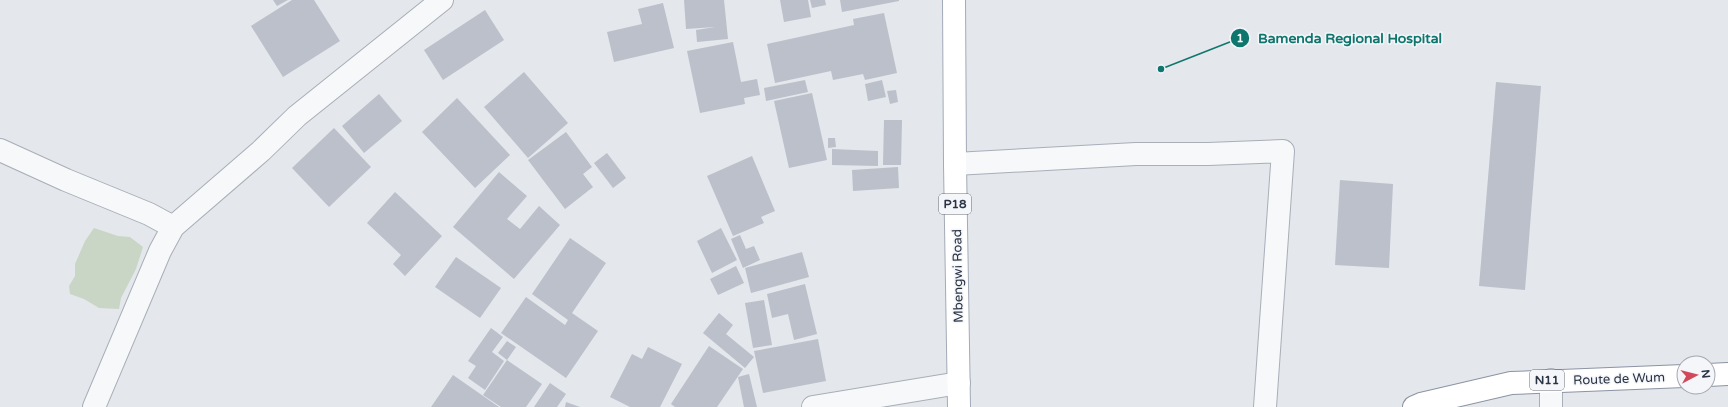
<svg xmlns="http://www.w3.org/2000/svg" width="1728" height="407" font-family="'Varela Round',sans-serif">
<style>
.green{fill:#c9d6c5}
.building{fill:#bbc0ca}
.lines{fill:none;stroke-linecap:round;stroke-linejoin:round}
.minor-casing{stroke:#a9aeb7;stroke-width:24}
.major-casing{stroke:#a3abb8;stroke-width:24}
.highway-casing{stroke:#8b94a3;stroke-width:24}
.minor{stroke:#f7f8fa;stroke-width:22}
.major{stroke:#fff;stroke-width:22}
.highway{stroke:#fff;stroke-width:22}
.labels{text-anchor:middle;stroke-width:3;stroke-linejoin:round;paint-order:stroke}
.shield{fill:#f4f6f9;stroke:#676e7b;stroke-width:1}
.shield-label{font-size:12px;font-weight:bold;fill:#2b3445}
.street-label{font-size:13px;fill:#2b3445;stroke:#f4f6f9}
.leader{fill:none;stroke:#0f766e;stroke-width:1.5}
.callout-dot{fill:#0f766e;stroke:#f4f6f9;stroke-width:1.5}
.mark-label{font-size:12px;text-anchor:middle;font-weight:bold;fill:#fff}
.callout-label{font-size:14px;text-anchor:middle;font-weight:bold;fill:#0f766e;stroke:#f4f6f9;stroke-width:3;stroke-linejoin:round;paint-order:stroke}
</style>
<rect width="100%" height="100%" fill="#e4e7ec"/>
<polygon class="green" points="94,228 118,236 130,237 143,247 136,269 121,298 119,309 99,308 84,299 70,294 69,286 75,276 75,264 85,241"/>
<g class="building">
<polygon points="273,0 288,0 277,6"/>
<polygon points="292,0 314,0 340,41 283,77 251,26"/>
<polygon points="684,0 724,0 728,39 697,42 696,30 715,27 686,29"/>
<polygon points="780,0 808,0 811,17 784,22"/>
<polygon points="810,0 825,0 826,5 812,8"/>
<polygon points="840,0 899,0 899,1 842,12"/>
<polygon points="663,3 674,48 614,62 607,32 642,24 638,9"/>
<polygon points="485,10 504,40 443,80 424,50"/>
<polygon points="884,13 897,73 865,80 863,74 833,80 831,71 775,83 767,44 854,25 853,19"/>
<polygon points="733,42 741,82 757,79 760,95 744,98 745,104 700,113 687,51"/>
<polygon points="524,72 568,123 528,158 484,107"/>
<polygon points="805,80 808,92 766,101 764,88"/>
<polygon points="882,80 886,97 868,101 865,84"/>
<polygon points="1496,82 1541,86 1525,290 1479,286"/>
<polygon points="896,90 898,102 890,104 887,91"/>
<polygon points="812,93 827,160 789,168 774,101"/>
<polygon points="379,94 402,121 364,153 342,126"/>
<polygon points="457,98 510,155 475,188 422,132"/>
<polygon points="884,120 902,120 901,165 883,165"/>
<polygon points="334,128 371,167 329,207 292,168"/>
<polygon points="566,132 592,167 583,174 593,187 565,209 528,160"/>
<polygon points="828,138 835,138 836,147 828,148"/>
<polygon points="832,149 878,151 878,166 832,165"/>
<polygon points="607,153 626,178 613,188 594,163"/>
<polygon points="752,156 775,211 761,217 764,223 733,236 707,176"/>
<polygon points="898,167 899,188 853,191 852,170"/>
<polygon points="499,172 527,196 507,219 520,229 539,206 560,225 514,279 453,227"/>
<polygon points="1340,180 1393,184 1389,268 1335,265"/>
<polygon points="395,192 442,236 405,276 393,264 401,255 367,223"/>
<polygon points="721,228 737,260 712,273 697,241"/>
<polygon points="740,235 746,249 754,246 760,260 743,268 731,239"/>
<polygon points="570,238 606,263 572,313 598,331 566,378 501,333 526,297 565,325 568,320 532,294"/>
<polygon points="802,252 809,277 751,293 745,268"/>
<polygon points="456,257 501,288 480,318 435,287"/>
<polygon points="736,266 744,283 718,295 710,279"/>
<polygon points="805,284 817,334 794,340 788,314 772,318 767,294"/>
<polygon points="764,300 772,345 753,348 745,303"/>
<polygon points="719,313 733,325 726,334 754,357 745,368 703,333"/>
<polygon points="491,328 503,337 492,352 504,361 485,390 468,378 476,366 468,361"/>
<polygon points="818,339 826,381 763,393 754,351"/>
<polygon points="507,341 516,347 507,360 498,353"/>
<polygon points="709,346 743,369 717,407 675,407 671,404"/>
<polygon points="648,347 682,364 660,407 630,407 610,397 632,354 642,359"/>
<polygon points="507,360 542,384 526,407 501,407 483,395"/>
<polygon points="749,374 757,407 744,407 738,377"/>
<polygon points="453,375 499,407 431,407"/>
<polygon points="550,383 566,394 557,407 534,407"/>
<polygon points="566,402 580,407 565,407"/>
</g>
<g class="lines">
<defs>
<g id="minor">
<polyline points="0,150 66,180 149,214 173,227"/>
<polyline points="955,164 1136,154 1208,154 1283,151 1265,407"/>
<polyline points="1551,380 1551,407"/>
<polyline points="94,407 160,251 173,227 261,151 297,116 442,0"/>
<polyline points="813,407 959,383"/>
</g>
<polyline id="major" points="954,0 955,164 959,407"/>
<g id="highway">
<polyline points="1708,375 1728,374"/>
<polyline points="1414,407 1421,404 1511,383 1684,376"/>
</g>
</defs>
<use href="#minor" class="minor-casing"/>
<use href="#major" class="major-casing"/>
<use href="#highway" class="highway-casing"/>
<use href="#minor" class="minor"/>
<use href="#major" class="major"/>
<use href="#highway" class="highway"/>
</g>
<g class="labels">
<g class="shield">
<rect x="939" y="194" width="32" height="20" rx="3"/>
<rect x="1530" y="370" width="34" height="20" rx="3"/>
</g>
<g class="shield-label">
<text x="955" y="208">P18</text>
<text x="1547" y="384">N11</text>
</g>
<g class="street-label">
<text transform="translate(957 276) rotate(-91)" y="5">Mbengwi Road</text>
<text transform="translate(1619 378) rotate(-2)" y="5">Route de Wum</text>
</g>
</g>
<path class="leader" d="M1161 69L1240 38"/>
<g class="callout-dot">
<circle cx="1161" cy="69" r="4"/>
<circle cx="1240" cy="38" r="10"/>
</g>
<g class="mark-label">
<text x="1240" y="42">1</text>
</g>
<g class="callout-label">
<text x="1350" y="43">Bamenda Regional Hospital</text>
</g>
<g transform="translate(1696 375) rotate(83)"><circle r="19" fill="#f4f6f9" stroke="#a4a8b1"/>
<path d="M0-3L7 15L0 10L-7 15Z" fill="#d1495b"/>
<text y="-6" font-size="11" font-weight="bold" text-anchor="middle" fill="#2b3445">N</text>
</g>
</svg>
